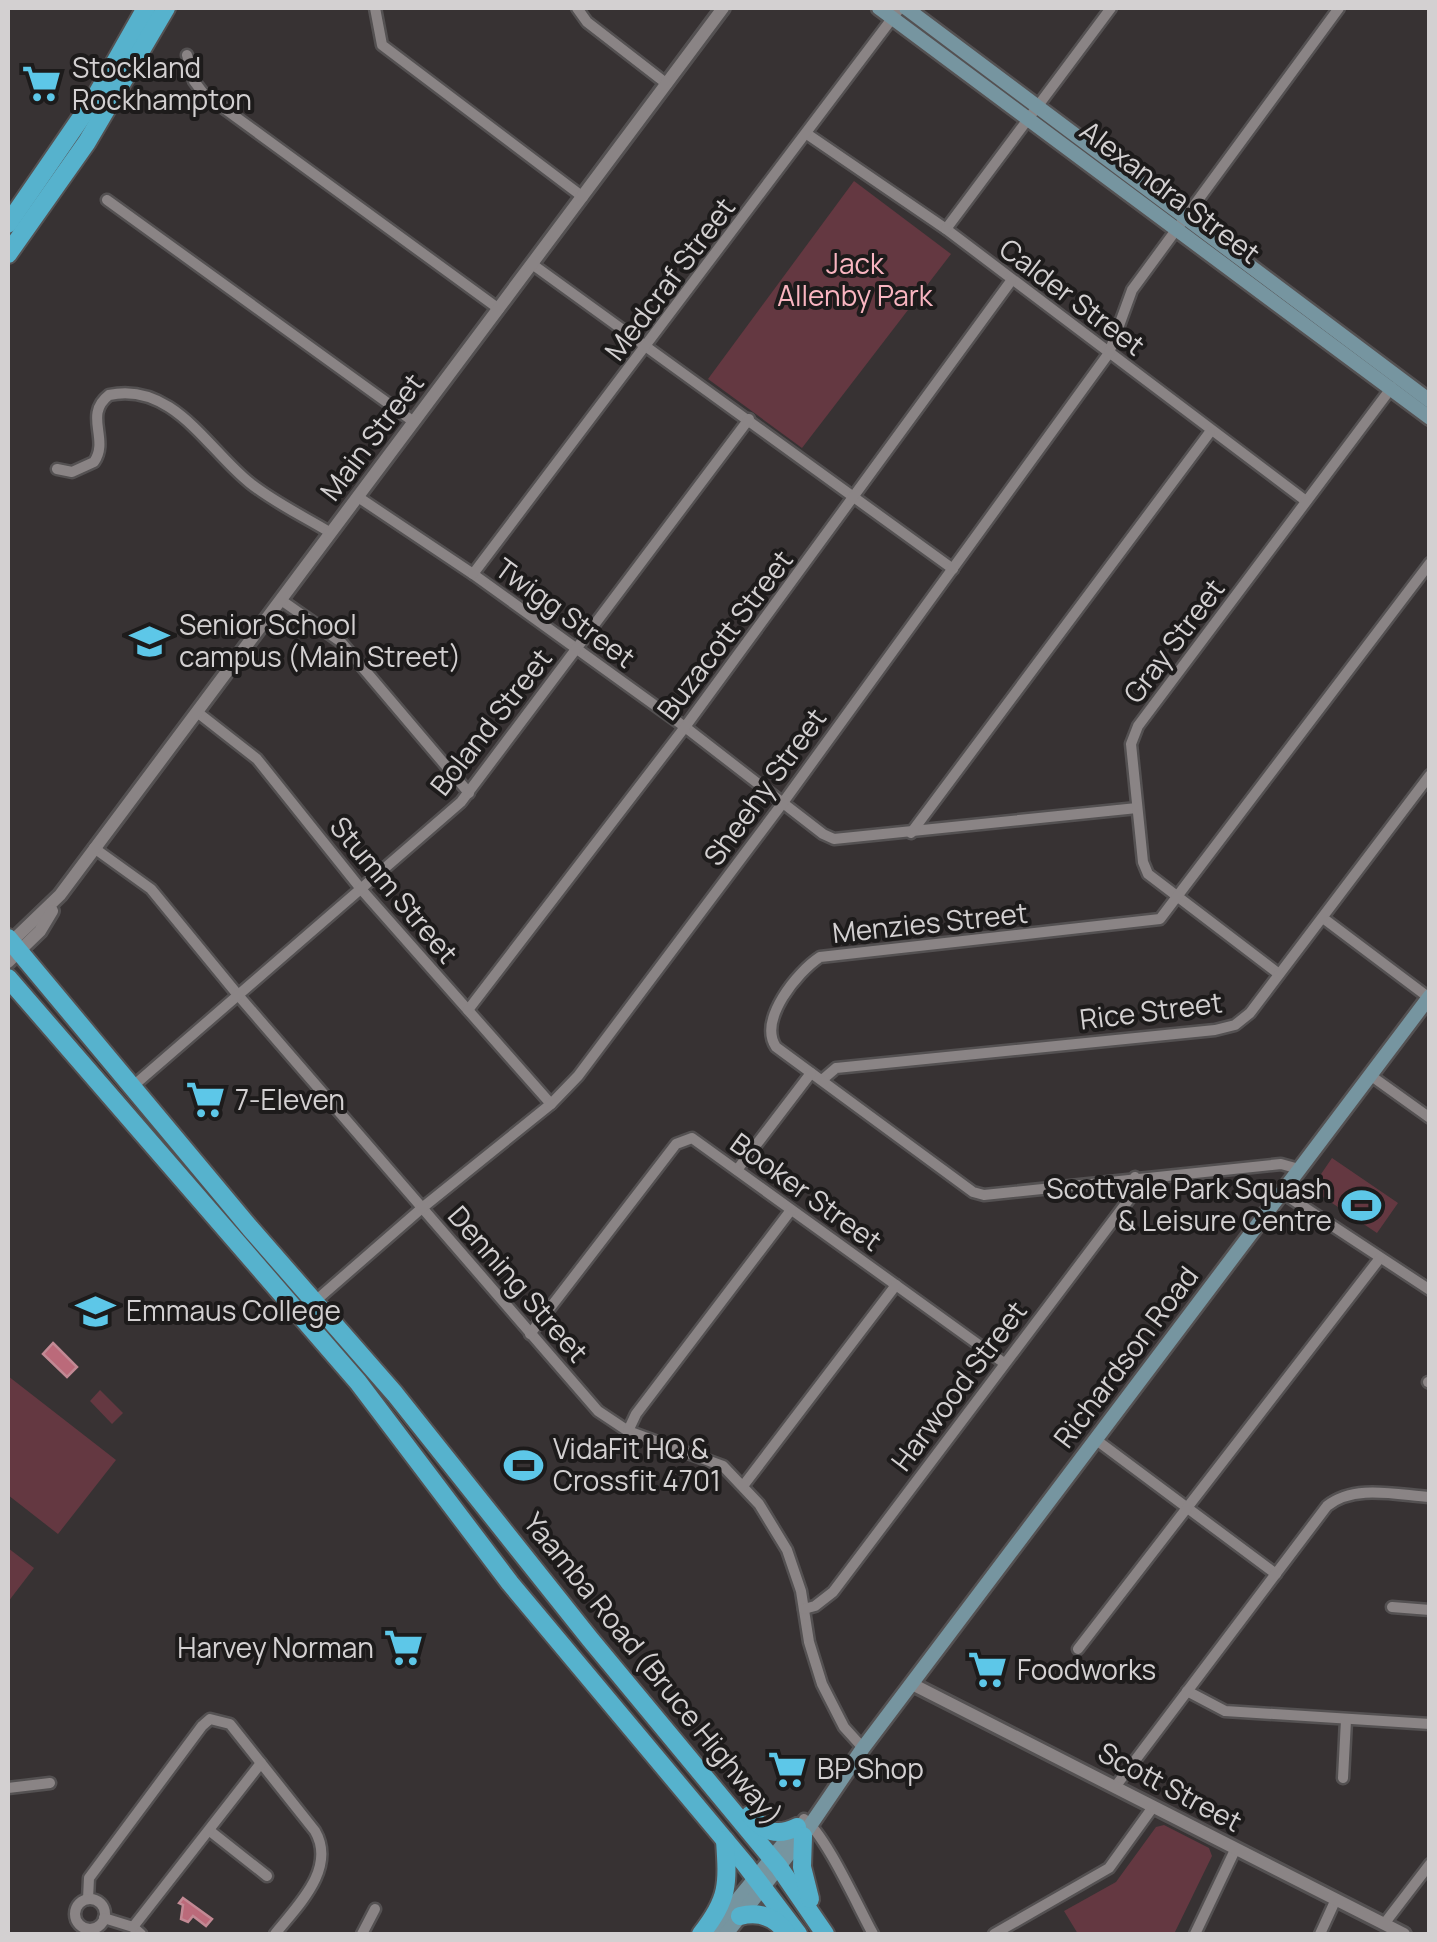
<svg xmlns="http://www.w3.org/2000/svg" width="1437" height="1942" font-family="Manrope,sans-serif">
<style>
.green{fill:#643841}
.water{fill:#bb6a7a;stroke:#c28994;stroke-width:2.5}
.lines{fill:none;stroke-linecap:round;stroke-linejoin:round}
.minor-casing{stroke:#545152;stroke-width:15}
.tertiary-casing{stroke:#545152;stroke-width:18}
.secondary-casing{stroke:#545152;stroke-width:19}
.trunk-casing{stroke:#545152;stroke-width:22}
.minor{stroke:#8a8485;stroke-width:10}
.tertiary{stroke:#8a8485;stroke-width:12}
.secondary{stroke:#7695a0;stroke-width:14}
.trunk{stroke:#56b2cd;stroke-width:18}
.labels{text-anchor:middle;stroke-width:8;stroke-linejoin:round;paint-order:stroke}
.poi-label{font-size:28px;fill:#d3d0d1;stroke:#1d1b1b;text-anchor:start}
.street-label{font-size:28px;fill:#d3d0d1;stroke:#1d1b1b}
.park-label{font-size:28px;fill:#f9b5c0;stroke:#1d1b1b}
</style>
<rect width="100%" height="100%" fill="#373233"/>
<g class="green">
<polygon points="854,181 951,254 802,448 708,379"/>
<polygon points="1332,1158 1398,1203 1377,1233 1320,1195 1326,1186 1317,1180"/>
<polygon points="8,1376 116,1460 58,1534 8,1495"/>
<polygon points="100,1390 123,1413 112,1424 90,1401"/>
<polygon points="8,1548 34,1568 8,1602"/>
<polygon points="1164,1825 1209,1848 1212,1856 1174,1934 1078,1934 1064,1911 1116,1882 1156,1827"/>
</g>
<g class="water">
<polygon points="53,1343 77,1367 67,1377 43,1354"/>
<polygon points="183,1898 212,1919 206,1926 193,1916 188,1922 181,1919 183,1905 179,1903"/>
</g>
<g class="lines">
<defs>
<g id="minor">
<polyline points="375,8 382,45 583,197"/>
<polyline points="577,8 587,22 667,84"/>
<polyline points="187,55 194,81 203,93 499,309"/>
<polyline points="807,134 946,229 1306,501"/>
<polyline points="107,200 414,422"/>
<polyline points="946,229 1111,8"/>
<polyline points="532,264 953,569"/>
<path d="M 57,469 L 72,472 L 94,462 C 110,439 83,415 109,395 C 173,381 209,451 250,483 C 275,503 305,517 331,533"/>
<polyline points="358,497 473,574 685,727 823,834 834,839 1137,808"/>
<polyline points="473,574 900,8"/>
<polyline points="281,600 341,642 469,793"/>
<polyline points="197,712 257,759 361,889 551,1104"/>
<polyline points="911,833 1210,432"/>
<polyline points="94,848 151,889 238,995 598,1411 628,1431 723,1466 759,1504 787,1550 801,1591 809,1642 822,1684 844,1727 863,1748"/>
<polyline points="1323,918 1428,997"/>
<polyline points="1279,974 1148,874 1143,862 1131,744 1138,726 1392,387"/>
<polyline points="468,1010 685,727 1011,281"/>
<polyline points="1370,1075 1430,1118"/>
<polyline points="822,1080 836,1068 1215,1030 1235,1025 1250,1013 1430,775"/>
<polyline points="132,1087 461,802 749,419"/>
<path d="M 1299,1169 L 1281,1164 L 984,1195 L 973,1192 L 776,1047 C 758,1020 797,972 820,957 L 1160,919 L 1430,563"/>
<polyline points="737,1170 811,1073"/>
<polyline points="1281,1192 1430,1290"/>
<polyline points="313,1303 422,1208 551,1104 578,1076 782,804 1109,353 1132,290 1339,8"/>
<polyline points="530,1334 676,1144 692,1138 1004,1363"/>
<polyline points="1428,1382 1430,1383"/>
<polyline points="628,1431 636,1414 791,1210"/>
<polyline points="1095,1439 1276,1574"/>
<polyline points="743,1486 896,1285"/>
<polyline points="1392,1607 1430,1610"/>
<polyline points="804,1609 815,1606 833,1592 1133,1194 1135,1177"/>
<polyline points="1078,1649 1380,1258"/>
<polyline points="1187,1691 1225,1711 1430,1724"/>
<polyline points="1343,1778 1346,1720"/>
<path d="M 1115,1787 L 1327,1506 C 1354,1484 1397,1495 1430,1497"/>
<polyline points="8,1788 50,1783"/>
<path d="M 804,1819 C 826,1835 858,1907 873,1934"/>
<polyline points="210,1831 267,1876"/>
<path d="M 88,1899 L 89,1878 L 202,1726 L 210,1719 L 230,1724 L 315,1831 C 337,1869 297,1906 275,1934"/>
<circle cx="90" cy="1914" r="15"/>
<polyline points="104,1918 133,1927 141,1934"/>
<polyline points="1384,1924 1430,1864"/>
<polyline points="133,1927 261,1763"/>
<polyline points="362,1934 375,1909"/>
<polyline points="994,1934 1109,1868 1153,1807"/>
<polyline points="1195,1934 1235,1850"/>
<polyline points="1320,1934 1336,1899"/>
</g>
<g id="tertiary">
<polyline points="8,945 60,895 723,8"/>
<polyline points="8,962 40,931 52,911"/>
<polyline points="912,1684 1404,1934"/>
</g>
<g id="secondary">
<polyline points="879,8 1430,418"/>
<polyline points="906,8 1430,401"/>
<polyline points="711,1932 799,1825"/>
<polyline points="726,1934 803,1836 863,1748 1430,996"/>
</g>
<g id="trunk">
<polyline points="8,224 96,96 146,8"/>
<polyline points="8,254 87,142 166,8"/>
<polyline points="8,938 250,1228 395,1394 590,1639 779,1867 825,1934"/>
<polyline points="8,978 358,1382 510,1583 745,1864 798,1934"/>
<path d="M 750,1815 C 764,1832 777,1837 797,1827"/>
<polyline points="803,1836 802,1867 810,1899"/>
<path d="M 740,1916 C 760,1911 776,1917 787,1934"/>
<path d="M 701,1934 C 729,1899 728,1884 725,1840"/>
</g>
</defs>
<use href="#minor" class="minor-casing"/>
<use href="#tertiary" class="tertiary-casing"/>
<use href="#secondary" class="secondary-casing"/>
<use href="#trunk" class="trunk-casing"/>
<use href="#minor" class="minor"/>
<use href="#tertiary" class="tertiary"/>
<use href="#secondary" class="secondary"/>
<use href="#trunk" class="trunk"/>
</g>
<defs>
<symbol id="supermarket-bare" viewBox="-9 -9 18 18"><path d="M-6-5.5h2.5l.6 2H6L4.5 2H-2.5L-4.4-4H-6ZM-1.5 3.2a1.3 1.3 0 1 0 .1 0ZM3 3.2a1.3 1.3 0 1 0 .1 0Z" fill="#5dc7e8" stroke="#1d1b1b" stroke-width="2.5" paint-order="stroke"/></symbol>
<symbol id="school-bare" viewBox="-9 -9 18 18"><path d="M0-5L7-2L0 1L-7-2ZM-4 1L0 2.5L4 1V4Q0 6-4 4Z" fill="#5dc7e8" stroke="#1d1b1b" stroke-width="2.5" paint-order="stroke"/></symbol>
<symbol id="stadium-bare" viewBox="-9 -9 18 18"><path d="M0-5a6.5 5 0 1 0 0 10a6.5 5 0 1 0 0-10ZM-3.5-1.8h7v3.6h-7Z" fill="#5dc7e8" stroke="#1d1b1b" stroke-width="2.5" paint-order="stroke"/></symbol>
</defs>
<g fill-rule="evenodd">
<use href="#supermarket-bare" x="14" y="56" width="55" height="55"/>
<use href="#school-bare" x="122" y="614" width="55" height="55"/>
<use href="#supermarket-bare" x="178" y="1072" width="55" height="55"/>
<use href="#stadium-bare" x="1334" y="1178" width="55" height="55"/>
<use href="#school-bare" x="68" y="1284" width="55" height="55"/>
<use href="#stadium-bare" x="496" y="1438" width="55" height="55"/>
<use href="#supermarket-bare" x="376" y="1620" width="55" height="55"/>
<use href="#supermarket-bare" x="960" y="1642" width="55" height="55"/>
<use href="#supermarket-bare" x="760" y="1742" width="55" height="55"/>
</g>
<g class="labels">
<g class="poi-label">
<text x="72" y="78">Stockland<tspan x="72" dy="32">Rockhampton</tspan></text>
<text x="179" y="635">Senior School<tspan x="179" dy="32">campus (Main Street)</tspan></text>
<text x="235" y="1110">7-Eleven</text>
<text x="1332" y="1199" text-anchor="end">Scottvale Park Squash<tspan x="1332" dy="32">&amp; Leisure Centre</tspan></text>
<text x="126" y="1321">Emmaus College</text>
<text x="553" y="1459">VidaFit HQ &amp;<tspan x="553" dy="32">Crossfit 4701</tspan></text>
<text x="374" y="1658" text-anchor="end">Harvey Norman</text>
<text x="1017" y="1680">Foodworks</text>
<text x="817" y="1779">BP Shop</text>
</g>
<g class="street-label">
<text transform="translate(1170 192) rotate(37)" y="10">Alexandra Street</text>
<text transform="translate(670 279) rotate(-53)" y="10">Medcraf Street</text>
<text transform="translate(1072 297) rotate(37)" y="10">Calder Street</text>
<text transform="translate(372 437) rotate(-53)" y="10">Main Street</text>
<text transform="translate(565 613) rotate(36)" y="10">Twigg Street</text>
<text transform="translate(725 635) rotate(-53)" y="10">Buzacott Street</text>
<text transform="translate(1174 641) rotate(-53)" y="10">Gray Street</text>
<text transform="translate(491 722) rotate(-52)" y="10">Boland Street</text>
<text transform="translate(765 787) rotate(-54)" y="10">Sheehy Street</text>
<text transform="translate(394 890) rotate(50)" y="10">Stumm Street</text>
<text transform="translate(930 923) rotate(-6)" y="10">Menzies Street</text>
<text transform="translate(1151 1011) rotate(-7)" y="10">Rice Street</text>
<text transform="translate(806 1192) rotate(36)" y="10">Booker Street</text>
<text transform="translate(518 1284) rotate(49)" y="10">Denning Street</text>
<text transform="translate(1126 1357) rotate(-53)" y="10">Richardson Road</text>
<text transform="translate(959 1386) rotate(-53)" y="10">Harwood Street</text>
<text transform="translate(653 1669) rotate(51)" y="10">Yaamba Road (Bruce Highway)</text>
<text transform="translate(1170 1787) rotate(28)" y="10">Scott Street</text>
</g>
<g class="park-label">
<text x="855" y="274">Jack<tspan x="855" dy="32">Allenby Park</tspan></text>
</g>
</g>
<rect width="1437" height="1942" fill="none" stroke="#d3d0d1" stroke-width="20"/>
</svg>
